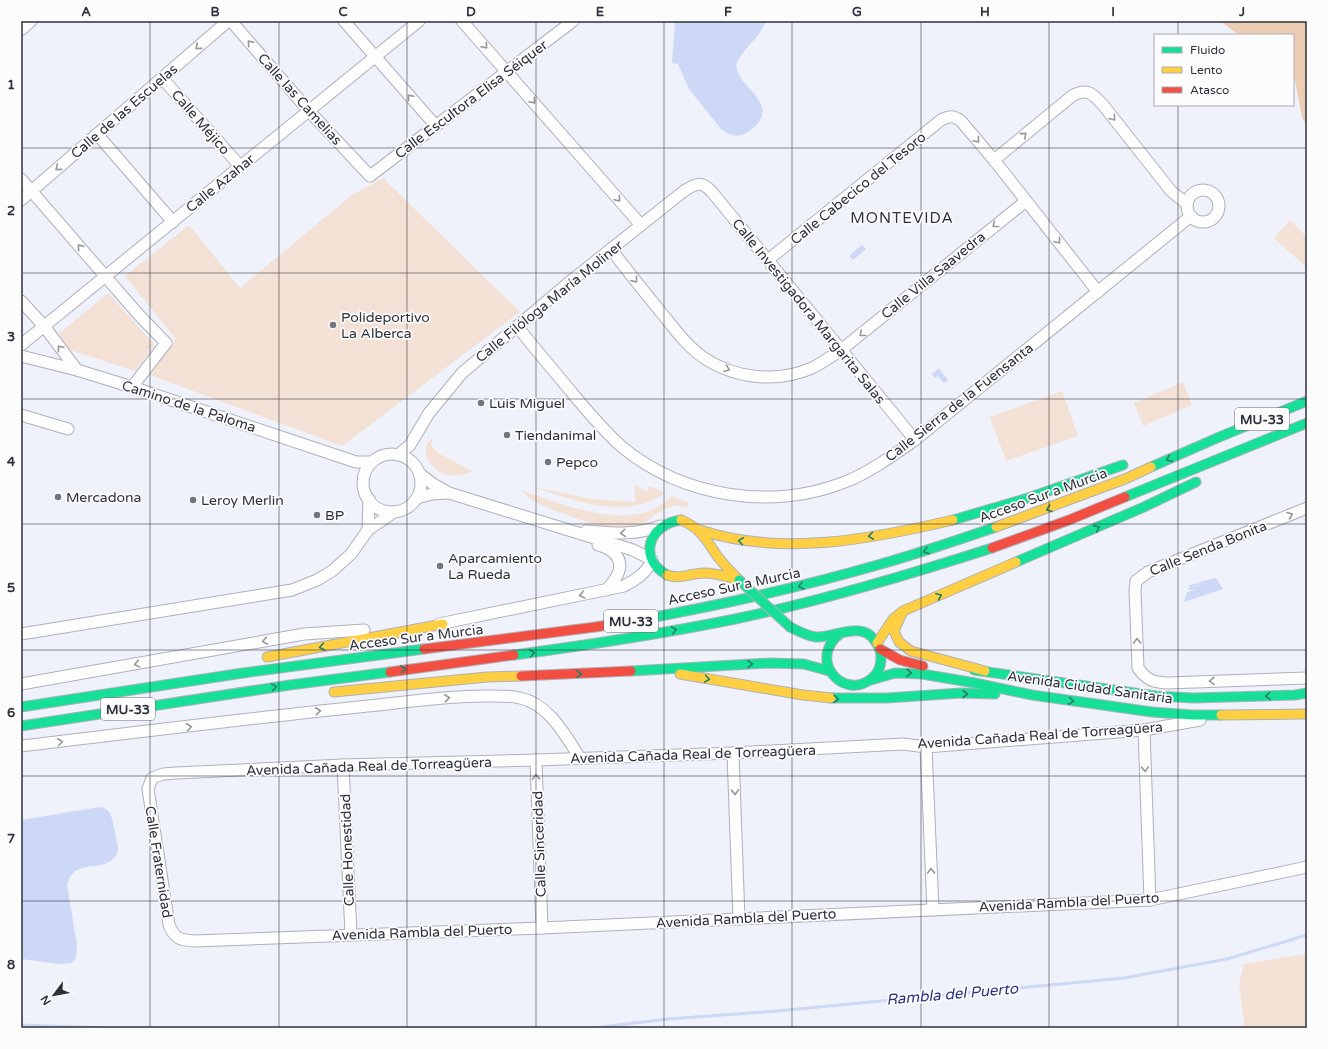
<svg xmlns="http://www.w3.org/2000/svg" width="1328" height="1049" font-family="'Varela Round',sans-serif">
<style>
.green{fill:#f4e1d5}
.forest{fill:#eecdb5}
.water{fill:#cdd7f6}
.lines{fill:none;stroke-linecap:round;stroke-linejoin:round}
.stream{stroke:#cdd7f6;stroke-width:3}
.street-casing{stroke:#aeb1b9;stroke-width:13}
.fast-casing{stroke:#aeb1b9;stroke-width:11}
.slow-casing{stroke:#aeb1b9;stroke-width:11}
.jam-casing{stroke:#aeb1b9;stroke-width:11}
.street{stroke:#fdfdfe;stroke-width:11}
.fast{stroke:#16e098;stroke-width:9}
.slow{stroke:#ffcf43;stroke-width:9}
.jam{stroke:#f24e42;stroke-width:9}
.fast-bridge-casing{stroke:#aeb1b9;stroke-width:11;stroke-linecap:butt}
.fast-bridge{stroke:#16e098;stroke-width:9}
.oneway{stroke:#96979c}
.oneway2{stroke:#238065}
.grid{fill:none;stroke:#2e313b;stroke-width:1;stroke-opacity:0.55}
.poi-dot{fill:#72757e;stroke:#fcfcfc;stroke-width:1.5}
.labels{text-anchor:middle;stroke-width:3.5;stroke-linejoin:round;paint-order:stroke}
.shield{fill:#fcfcfc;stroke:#6c6e75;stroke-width:1}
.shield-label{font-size:13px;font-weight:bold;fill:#2e313b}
.street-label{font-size:14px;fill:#2e313b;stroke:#fcfcfc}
.poi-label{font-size:14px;fill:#2e313b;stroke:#fcfcfc;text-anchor:start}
.neighbourhood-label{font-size:15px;letter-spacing:1px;fill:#2e313b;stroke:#fcfcfc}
.water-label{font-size:15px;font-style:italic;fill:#28327f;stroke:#fcfcfc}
.neatline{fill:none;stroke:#2e313b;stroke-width:1.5}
.grid-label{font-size:13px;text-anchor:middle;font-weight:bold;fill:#2e313b}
</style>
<rect width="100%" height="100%" fill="#eff2fa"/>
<g class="green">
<polygon points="383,178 520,312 342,446 150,375 176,339 125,276 189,225 240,288 352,195"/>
<polygon points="1290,220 1307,237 1307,268 1274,238"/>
<polygon points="108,293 155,345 135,371 70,350 59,334"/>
<polygon points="1183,382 1192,405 1143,426 1134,403"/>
<polygon points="1062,391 1078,436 1006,461 990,417"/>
<path d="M 433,436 L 431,445 L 438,453 L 472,471 C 457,481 435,475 427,458 C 426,454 426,450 426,446 Z"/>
<path d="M 635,485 L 647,492 L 649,486 L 665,493 C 622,522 573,499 528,486 L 592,499 L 635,502 Z"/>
<path d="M 520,490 C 563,504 634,536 672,496 L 689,503 L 687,507 C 683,507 678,505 675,506 C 660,508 648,523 634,528 C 614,535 551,510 532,500 C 528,497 524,493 520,490 Z"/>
<polygon points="1307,954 1307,1028 1245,1028 1239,984 1244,964"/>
</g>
<polygon class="forest" points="1220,21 1307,21 1307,124 1302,118 1295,80 1293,78 1293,35 1239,35"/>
<g class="water">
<path d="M 675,21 L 766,21 C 760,38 742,48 736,65 C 737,69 738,73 740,77 C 750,92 776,108 754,127 C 751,130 746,134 741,135 C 733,137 728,134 721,129 L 689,89 L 678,64 L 672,63 Z"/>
<polygon points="862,245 866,249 853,260 849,256"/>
<polygon points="939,368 948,380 944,383 938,376 935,378 932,374"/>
<polygon points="1216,578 1223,589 1184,602 1187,592 1198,589 1188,590 1190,585 1198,583 1198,585 1191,587 1198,586 1199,582"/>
<path d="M 100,807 C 104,808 107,809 110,813 C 112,816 118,845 118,850 C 118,853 115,858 112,860 C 96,872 73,859 67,885 L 77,945 L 76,958 L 71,963 L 60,964 L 21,959 L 21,820 Z"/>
</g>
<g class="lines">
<g class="stream">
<polyline points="21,1025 104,1028"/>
<polyline points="593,1028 668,1019 777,1011 1124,978 1227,959 1307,935"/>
</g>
<defs>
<g id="street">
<polyline points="231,21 309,111 370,176 573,21"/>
<polyline points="344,21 436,126"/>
<polyline points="462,21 641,225"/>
<polyline points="21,30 31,21"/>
<polyline points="162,78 240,166"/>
<polyline points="97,134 173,222"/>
<path d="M 994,160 L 1072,96 C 1087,87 1093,94 1103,105 L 1171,191 L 1187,204"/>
<polyline points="21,179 138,314 166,343 132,387"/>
<circle cx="1203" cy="206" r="16"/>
<polyline points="21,200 228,21"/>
<path d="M 611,249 C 628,272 646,294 664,316 C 676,331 688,347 704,358 C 736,379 777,383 812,368 C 822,363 832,356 841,350 L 1026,201"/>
<path d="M 768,260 L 941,120 C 949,116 953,115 961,121 L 994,160 L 1098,292"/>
<polyline points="21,301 44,326 77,370"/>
<path d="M 517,326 C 535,349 554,371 573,394 C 588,412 604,431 622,447 C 683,497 771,511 845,482 C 870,472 892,456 915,440 L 1191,216"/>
<polyline points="21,345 419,21"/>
<polyline points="21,356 77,370 132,387 356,462 372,462"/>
<polyline points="21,415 68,429"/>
<circle cx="392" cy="483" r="29"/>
<path d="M 398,455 L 410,445 L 429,413 L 462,373 L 572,280 L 684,191 C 695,184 701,180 712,192 L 915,440"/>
<polyline points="420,474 433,484 449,493 633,550 651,559"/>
<polyline points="417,498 432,494 449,493"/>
<path d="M 1307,508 L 1148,572 L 1136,581 L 1135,590 L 1138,668 C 1147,680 1152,682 1167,683 L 1307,678"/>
<polyline points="368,530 369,499"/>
<path d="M 586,531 C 615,533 632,536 661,526"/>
<path d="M 598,545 C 602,546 607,548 610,550 C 628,562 618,578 606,590"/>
<path d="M 439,624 L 624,586 C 637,579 645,574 652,561"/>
<polyline points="21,634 292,590 317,580 332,571 351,554 368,530 394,512"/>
<polyline points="21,684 304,634 364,630"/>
<path d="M 1200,720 L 1144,730 L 926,747 L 903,744 L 733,753 L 536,760 L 343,765 L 176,773 L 163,774 L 152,778 L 148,789 L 169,925 C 175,939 180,940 194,941 L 542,928 L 1150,900 L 1307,867"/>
<polyline points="1144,730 1150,900"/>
<path d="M 21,746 C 140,732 259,717 378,705 C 413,701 448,696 484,696 C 495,696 508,695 520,698 C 549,704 565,735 580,758"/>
<polyline points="926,747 933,910"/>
<polyline points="733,753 739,919"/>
<polyline points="536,760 542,928"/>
<polyline points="343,765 351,934"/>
</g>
<g id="fast">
<polyline points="1151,467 1217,438 1307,401"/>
<polyline points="1125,497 1307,423"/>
<polyline points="953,520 1028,498 1123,465"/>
<polyline points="1016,562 1144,507 1196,482"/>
<path d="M 667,575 C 637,558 649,524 681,520"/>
<path d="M 627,622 C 712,607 798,588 881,564 C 920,553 958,540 996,527"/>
<path d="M 790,627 C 798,631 807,636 816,637 C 835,638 862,620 875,641 C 879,646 881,651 881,658 C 881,666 878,674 871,679 C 843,701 806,659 841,633"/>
<path d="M 514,655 C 588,645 662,634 735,619 C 822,601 908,575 992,548"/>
<polyline points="974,670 1156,696 1194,698 1295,695 1307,693"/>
<polyline points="631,671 770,663 804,664 829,671"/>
<polyline points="871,680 895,673 922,674 975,683 1032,695 1152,712 1193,715 1221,715"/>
<polyline points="831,698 887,698 961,693 995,694"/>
<polyline points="21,707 243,673 424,649"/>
<polyline points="21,726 290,685 390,672"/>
</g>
<g id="slow">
<polyline points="996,527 1125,479 1151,467"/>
<path d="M 700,530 C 781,557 872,539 953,520"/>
<path d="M 667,575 C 680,580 691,573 704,573 C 716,573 728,577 739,580 C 732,573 724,565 718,557 C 706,540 701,528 681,520"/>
<polyline points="902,613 894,631 899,642 911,651 985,671"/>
<polyline points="877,643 893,619 903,611 1016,562"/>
<polyline points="267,657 443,624"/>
<polyline points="680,674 803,695 831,698"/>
<polyline points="334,692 487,677 521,676"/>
<polyline points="1221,715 1307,714"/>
</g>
<g id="jam">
<polyline points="992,548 1069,520 1125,497"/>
<polyline points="424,649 595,627 627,622"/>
<polyline points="880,649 900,660 923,666"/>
<polyline points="390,672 514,655"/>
<polyline points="521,676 631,671"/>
</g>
</defs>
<use href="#street" class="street-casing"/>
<use href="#fast" class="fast-casing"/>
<use href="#slow" class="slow-casing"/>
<use href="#jam" class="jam-casing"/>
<use href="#street" class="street"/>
<use href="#fast" class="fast"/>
<use href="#slow" class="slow"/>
<use href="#jam" class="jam"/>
<defs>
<polyline id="fast-bridge" points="739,580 790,627"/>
</defs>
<use href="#fast-bridge" class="fast-bridge-casing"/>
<use href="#fast-bridge" class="fast-bridge"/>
</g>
<defs><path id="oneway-chevron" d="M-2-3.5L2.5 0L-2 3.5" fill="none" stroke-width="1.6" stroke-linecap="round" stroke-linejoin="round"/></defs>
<g class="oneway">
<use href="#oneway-chevron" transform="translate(250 43) rotate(-131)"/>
<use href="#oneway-chevron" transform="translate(485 46) rotate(49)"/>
<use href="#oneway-chevron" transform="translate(198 47) rotate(139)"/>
<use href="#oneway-chevron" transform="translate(410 97) rotate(-131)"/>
<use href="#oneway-chevron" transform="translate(533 101) rotate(49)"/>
<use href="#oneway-chevron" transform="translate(1113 118) rotate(52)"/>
<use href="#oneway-chevron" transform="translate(1024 135) rotate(-40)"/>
<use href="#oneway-chevron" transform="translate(977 140) rotate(50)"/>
<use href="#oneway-chevron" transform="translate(58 168) rotate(139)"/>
<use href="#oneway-chevron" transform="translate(618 199) rotate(49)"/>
<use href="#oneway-chevron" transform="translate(995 225) rotate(141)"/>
<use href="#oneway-chevron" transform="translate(1058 241) rotate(52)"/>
<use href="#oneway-chevron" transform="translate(80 247) rotate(-131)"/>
<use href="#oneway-chevron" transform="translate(635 280) rotate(51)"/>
<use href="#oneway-chevron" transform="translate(862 334) rotate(141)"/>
<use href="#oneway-chevron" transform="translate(60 348) rotate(-127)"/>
<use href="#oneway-chevron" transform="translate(727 369) rotate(20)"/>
<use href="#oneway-chevron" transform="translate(1290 515) rotate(-22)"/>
<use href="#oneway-chevron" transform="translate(623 533) rotate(178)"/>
<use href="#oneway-chevron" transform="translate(582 595) rotate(168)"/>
<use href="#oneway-chevron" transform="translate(265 641) rotate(170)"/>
<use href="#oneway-chevron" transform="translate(1137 641) rotate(-92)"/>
<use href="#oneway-chevron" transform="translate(137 664) rotate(170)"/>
<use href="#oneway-chevron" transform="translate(1212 681) rotate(178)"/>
<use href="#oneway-chevron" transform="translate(447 698) rotate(-6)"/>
<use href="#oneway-chevron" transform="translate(318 711) rotate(-6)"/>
<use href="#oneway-chevron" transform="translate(189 727) rotate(-7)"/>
<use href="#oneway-chevron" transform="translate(60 742) rotate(-7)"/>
<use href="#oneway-chevron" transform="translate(1145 769) rotate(88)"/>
<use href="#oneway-chevron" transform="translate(536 777) rotate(-92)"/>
<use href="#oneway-chevron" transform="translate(735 792) rotate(88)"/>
<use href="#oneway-chevron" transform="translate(931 871) rotate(-92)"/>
</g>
<g class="oneway2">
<use href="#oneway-chevron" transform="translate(1169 459) rotate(156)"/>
<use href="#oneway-chevron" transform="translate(1049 509) rotate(160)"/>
<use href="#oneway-chevron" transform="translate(1097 528) rotate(-24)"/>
<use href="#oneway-chevron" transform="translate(871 536) rotate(172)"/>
<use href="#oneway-chevron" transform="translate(741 541) rotate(-172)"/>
<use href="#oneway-chevron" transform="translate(926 551) rotate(163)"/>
<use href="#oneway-chevron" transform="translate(801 586) rotate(166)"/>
<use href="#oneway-chevron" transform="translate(939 596) rotate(-23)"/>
<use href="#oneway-chevron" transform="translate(674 630) rotate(-11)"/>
<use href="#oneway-chevron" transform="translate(322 647) rotate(169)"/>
<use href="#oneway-chevron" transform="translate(532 653) rotate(-7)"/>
<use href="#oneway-chevron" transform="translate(750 664) rotate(-4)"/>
<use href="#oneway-chevron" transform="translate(403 669) rotate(-8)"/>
<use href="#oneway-chevron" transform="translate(909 673) rotate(2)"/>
<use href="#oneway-chevron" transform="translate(579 674) rotate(-2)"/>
<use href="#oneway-chevron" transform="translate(707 679) rotate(9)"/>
<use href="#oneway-chevron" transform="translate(274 687) rotate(-9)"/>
<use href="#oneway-chevron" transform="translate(965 694)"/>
<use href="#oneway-chevron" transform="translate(1268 696) rotate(178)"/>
<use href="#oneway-chevron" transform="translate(836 699) rotate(3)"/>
<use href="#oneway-chevron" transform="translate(1071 701) rotate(8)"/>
</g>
<path class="grid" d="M 150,21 L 150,1028M 279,21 L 279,1028M 407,21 L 407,1028M 536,21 L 536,1028M 664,21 L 664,1028M 792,21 L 792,1028M 921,21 L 921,1028M 1049,21 L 1049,1028M 1178,21 L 1178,35M 1178,105 L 1178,1028M 21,148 L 1307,148M 21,273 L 1307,273M 21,399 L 1307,399M 21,524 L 1307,524M 21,650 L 1307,650M 21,776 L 1307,776M 21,901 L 1307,901"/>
<g class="poi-dot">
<circle cx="333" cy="325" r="4"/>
<circle cx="481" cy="403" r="4"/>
<circle cx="507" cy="435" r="4"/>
<circle cx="548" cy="462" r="4"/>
<circle cx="58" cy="497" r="4"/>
<circle cx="193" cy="500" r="4"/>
<circle cx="317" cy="515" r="4"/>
<circle cx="440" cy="566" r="4"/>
</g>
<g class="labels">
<g class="shield">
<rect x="1235" y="408" width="54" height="22" rx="3"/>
<rect x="604" y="610" width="54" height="22" rx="3"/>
<rect x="101" y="698" width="54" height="22" rx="3"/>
</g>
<g class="shield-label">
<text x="1262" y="424">MU-33</text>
<text x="631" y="626">MU-33</text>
<text x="128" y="714">MU-33</text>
</g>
<g class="street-label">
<text transform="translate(300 99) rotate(48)" y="5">Calle las Camelias</text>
<text transform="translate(471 99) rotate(-37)" y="5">Calle Escultora Elisa Séiquer</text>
<text transform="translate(124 111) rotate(-41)" y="5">Calle de las Escuelas</text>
<text transform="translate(201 122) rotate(49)" y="5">Calle Méjico</text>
<text transform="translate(220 183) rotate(-39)" y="5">Calle Azahar</text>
<text transform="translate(858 188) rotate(-39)" y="5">Calle Cabecico del Tesoro</text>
<text transform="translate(933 275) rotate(-39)" y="5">Calle Villa Saavedra</text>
<text transform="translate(549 301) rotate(-39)" y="5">Calle Filóloga María Moliner</text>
<text transform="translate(809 311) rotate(51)" y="5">Calle Investigadora Margarita Salas</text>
<text transform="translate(959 402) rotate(-38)" y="5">Calle Sierra de la Fuensanta</text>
<text transform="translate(189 406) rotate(18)" y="5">Camino de la Paloma</text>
<text transform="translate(1043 495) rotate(-20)" y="5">Acceso Sur a Murcia</text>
<text transform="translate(1208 548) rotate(-22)" y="5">Calle Senda Bonita</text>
<text transform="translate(734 586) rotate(-12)" y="5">Acceso Sur a Murcia</text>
<text transform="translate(416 637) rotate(-7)" y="5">Acceso Sur a Murcia</text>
<text transform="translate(1090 687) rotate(8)" y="5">Avenida Ciudad Sanitaria</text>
<text transform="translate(1040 735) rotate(-4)" y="5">Avenida Cañada Real de Torreagüera</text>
<text transform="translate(693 754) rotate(-2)" y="5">Avenida Cañada Real de Torreagüera</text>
<text transform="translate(369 766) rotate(-2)" y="5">Avenida Cañada Real de Torreagüera</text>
<text transform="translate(539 844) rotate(-92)" y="5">Calle Sinceridad</text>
<text transform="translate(347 850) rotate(-92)" y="5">Calle Honestidad</text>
<text transform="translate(159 862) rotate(81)" y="5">Calle Fraternidad</text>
<text transform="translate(1069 902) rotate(-3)" y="5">Avenida Rambla del Puerto</text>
<text transform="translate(746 918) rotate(-3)" y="5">Avenida Rambla del Puerto</text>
<text transform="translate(422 932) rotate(-2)" y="5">Avenida Rambla del Puerto</text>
</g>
<g class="poi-label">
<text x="341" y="322">Polideportivo<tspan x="341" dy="16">La Alberca</tspan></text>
<text x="489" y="408">Luis Miguel</text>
<text x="515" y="440">Tiendanimal</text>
<text x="556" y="467">Pepco</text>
<text x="66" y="502">Mercadona</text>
<text x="201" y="505">Leroy Merlin</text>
<text x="325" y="520">BP</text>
<text x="448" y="563">Aparcamiento<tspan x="448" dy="16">La Rueda</tspan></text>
</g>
<g class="neighbourhood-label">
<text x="902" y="223">MONTEVIDA</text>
</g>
<g class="water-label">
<text transform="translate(952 994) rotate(-5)" y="5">Rambla del Puerto</text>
</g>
</g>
<rect width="1328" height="1049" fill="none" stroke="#fcfcfc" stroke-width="44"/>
<rect x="1154" y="34" width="140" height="72" fill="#fcfcfc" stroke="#aaabaf"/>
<rect x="1162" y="47" width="20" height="6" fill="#16e098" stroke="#aaabaf"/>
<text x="1190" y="54" font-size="12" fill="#2e313b">Fluido</text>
<rect x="1162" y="67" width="20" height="6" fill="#ffcf43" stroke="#aaabaf"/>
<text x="1190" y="74" font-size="12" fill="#2e313b">Lento</text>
<rect x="1162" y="87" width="20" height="6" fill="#f24e42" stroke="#aaabaf"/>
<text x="1190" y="94" font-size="12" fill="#2e313b">Atasco</text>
<g transform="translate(54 995) rotate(238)" stroke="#fcfcfc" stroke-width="3" paint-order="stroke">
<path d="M0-3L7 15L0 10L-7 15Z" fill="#2e313b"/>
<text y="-6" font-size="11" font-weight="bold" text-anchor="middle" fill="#2e313b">N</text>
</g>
<rect x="22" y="22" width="1284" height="1005" class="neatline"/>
<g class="grid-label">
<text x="86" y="16">A</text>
<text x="215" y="16">B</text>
<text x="343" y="16">C</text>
<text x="471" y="16">D</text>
<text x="600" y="16">E</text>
<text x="728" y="16">F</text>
<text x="857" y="16">G</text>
<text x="985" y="16">H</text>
<text x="1113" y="16">I</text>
<text x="1242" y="16">J</text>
<text x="11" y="89">1</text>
<text x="11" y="215">2</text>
<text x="11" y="341">3</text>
<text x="11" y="466">4</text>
<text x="11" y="592">5</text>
<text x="11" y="717">6</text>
<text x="11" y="843">7</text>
<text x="11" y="969">8</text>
</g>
</svg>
